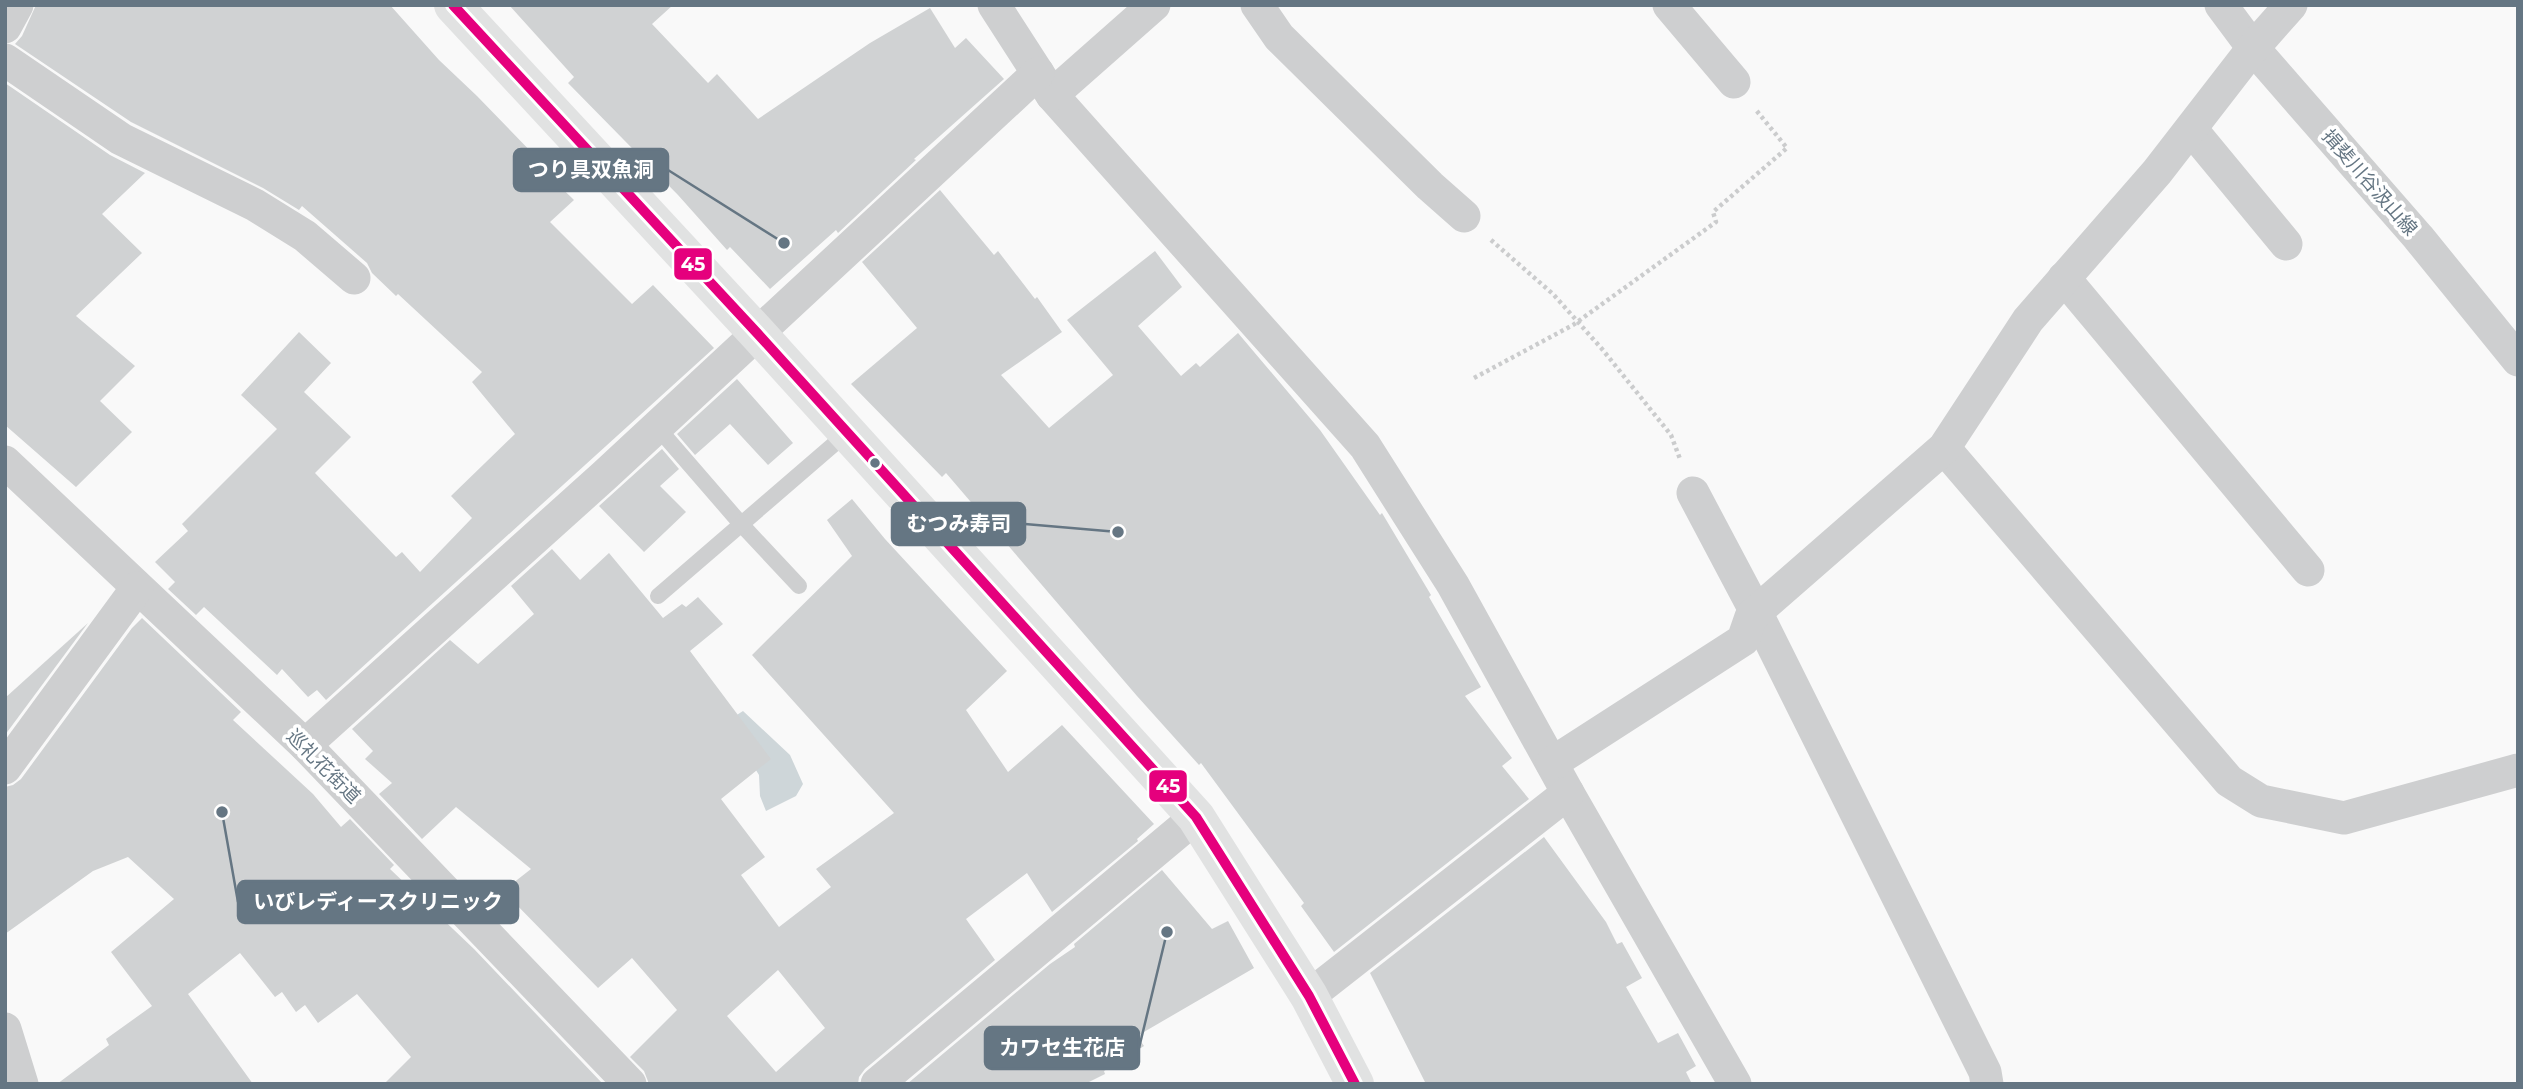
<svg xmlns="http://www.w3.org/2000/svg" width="2523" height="1089" font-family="Montserrat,'Noto Sans JP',sans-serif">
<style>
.water{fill:#ced6d9}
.building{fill:#d0d2d3;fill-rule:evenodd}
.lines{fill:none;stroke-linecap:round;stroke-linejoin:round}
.path{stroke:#cbcccd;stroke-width:4.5;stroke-dasharray:3.5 3.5;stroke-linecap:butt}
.service{stroke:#cecfd0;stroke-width:16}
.minor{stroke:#cecfd0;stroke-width:33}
.trunk{stroke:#e1e2e2;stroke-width:38}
.bus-1-casing{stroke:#fff;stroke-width:16}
.bus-1{stroke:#e5007d;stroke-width:10}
.bus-dot{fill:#657683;stroke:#fff;stroke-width:2.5}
.labels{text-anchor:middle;stroke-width:7;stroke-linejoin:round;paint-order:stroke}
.street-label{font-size:19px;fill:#657683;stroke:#fff}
.leader{fill:none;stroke:#657683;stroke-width:2.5}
.callout-dot{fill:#657683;stroke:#fff;stroke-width:2.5}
.callout{fill:#657683;stroke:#657683;stroke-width:2.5}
.callout-label{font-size:21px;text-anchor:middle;font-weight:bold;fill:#fff}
.line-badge{stroke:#fff;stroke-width:2.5}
.badge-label{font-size:19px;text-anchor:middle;font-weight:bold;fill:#fff}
</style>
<rect width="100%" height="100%" fill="#f9f9f9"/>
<polygon class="water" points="743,711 790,755 803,784 796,796 766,811 760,796 759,775 726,722"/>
<g class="building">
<polygon points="36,5 390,5 439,60 477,96 538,159 535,162 574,200 550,222 632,304 653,285 714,348 326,700 317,690 308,697 282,669 277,675 204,607 196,615 168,589 175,582 155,562 188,531 182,524 277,429 241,395 299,332 331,363 304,392 351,437 315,473 396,557 402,552 420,572 472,518 451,496 515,434 472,382 482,372 398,294 396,296 372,273 367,263 302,206 299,210 263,188 131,122 15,44 22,36"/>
<polygon points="509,5 673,5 652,24 708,83 717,74 758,119 870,43 930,8 955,48 966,38 1004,79 914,159 916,160 838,233 836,230 770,289 730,247 727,250 678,195 568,83 574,77"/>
<polygon points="5,83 110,155 145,173 102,214 142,253 76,316 135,366 100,401 132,432 76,487 5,425"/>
<polygon points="940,190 994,255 998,251 1035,299 1037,297 1062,332 1001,375 1049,428 1113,375 1067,320 1155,251 1182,287 1138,326 1181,376 1196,363 1200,367 1238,333 1320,430 1380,515 1382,513 1431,595 1429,597 1481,687 1465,696 1512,758 1502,766 1529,799 1334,952 1301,906 1304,903 1201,763 1199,765 1137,696 946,473 942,477 851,384 917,328 862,262"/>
<polygon points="737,379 793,443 768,465 730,424 695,455 677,434"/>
<polygon points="662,449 679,469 660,486 686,512 644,552 599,506"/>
<path d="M 852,499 L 885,539 L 1007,671 L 966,710 L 1008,772 L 1062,725 L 1154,824 L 1137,839 L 1138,841 L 1052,912 L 1027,873 L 966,919 L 995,960 L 865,1069 L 859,1077 L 858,1084 L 649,1084 L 644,1071 L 630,1057 L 677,1010 L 632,958 L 598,988 L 503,891 L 531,869 L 456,807 L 422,839 L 379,794 L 392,783 L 365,759 L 373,751 L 352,729 L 450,640 L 478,664 L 534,614 L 511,586 L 552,549 L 580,580 L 609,553 L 663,618 L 682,604 L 686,607 L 698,597 L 723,624 L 690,651 L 771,759 L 721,799 L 765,857 L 741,875 L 779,927 L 831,887 L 816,869 L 894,813 L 752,655 L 852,556 L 827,520 ZM 778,970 L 825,1028 L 776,1072 L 727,1016 Z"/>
<polygon points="142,618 241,712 233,720 313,794 341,827 350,819 394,865 390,869 474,949 603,1084 384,1084 411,1057 357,994 318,1023 305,1005 296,1012 282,992 275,997 240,953 188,994 253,1084 57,1084 109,1045 106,1039 152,1006 111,952 174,899 128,857 93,871 5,934 5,787 13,785 21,779 132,628"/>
<polygon points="88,623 5,735 5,698"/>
<polygon points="1544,837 1606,922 1617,944 1622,942 1642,978 1626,987 1658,1043 1678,1033 1696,1066 1686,1072 1692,1084 1426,1084 1370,973"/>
<polygon points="1162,870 1212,929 1228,921 1254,968 1137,1036 1144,1046 1104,1071 1105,1074 1085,1084 907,1084 1050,964 1075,947 1074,944"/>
</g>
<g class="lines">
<g class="path">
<polyline points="1491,240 1553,294 1602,349 1671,435 1680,459"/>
<polyline points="1474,378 1573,325 1716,222 1713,212 1787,148 1756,110"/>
</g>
<g class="service">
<polyline points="657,427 741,524 799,586"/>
<polyline points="658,596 847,433"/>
</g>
<g class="minor">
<polyline points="994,5 1052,95 1365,446 1453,585 1568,793 1735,1084"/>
<polyline points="1257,5 1279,37 1430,186 1464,216"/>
<polyline points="1669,5 1734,82"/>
<polyline points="2221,5 2253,48 2418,237 2518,360"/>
<polyline points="5,27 17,5"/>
<polyline points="5,60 121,139 255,205 305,236 354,278"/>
<polyline points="1052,95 1154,5"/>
<polyline points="2191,129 2286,244"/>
<polyline points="2064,278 2308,570"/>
<polyline points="1944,448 2229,781 2261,801 2344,818 2518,770"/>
<polyline points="5,462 305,745 630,1084"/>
<polyline points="1693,493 1756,612 1985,1072 1987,1084"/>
<polyline points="305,745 605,475 1038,73"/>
<polyline points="1552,763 1743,640 1751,617 1756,612 1944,448 2028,320 2157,172 2253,48 2291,5"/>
<polyline points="5,768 137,588"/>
<polyline points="1309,996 1568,793"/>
<polyline points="5,1029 22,1084"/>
<polyline points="877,1084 1196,817"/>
</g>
<polyline class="trunk" points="453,5 758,334 1196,817 1309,996 1355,1084"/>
<defs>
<polyline id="bus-1" points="453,5 758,334 1196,817 1309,996 1355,1084"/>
</defs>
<use href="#bus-1" class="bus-1-casing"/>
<use href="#bus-1" class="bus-1"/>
</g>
<circle class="bus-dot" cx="875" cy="463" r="6"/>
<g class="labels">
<g class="street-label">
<text transform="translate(2370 182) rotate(49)" y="7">揖斐川谷汲山線</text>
<text transform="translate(324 766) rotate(45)" y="7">巡礼花街道</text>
</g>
</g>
<path class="leader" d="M784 243L668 170M1118 532L1025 524M222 812L238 902M1167 932L1139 1048"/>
<g class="callout-dot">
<circle cx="784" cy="243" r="7"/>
<circle cx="1118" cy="532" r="7"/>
<circle cx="222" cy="812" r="7"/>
<circle cx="1167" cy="932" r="7"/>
</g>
<g class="callout">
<rect x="514" y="149" width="154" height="42" rx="7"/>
<rect x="892" y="503" width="133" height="42" rx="7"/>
<rect x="238" y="881" width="280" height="42" rx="7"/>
<rect x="985" y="1027" width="154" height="42" rx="7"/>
</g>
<g class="callout-label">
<text x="591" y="177">つり具双魚洞</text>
<text x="959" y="531">むつみ寿司</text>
<text x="378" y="909">いびレディースクリニック</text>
<text x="1062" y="1055">カワセ生花店</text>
</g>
<g class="line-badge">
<rect x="673" y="247" width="40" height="34" rx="7" fill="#e5007d"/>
<rect x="1148" y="769" width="40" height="34" rx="7" fill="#e5007d"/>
</g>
<g class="badge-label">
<text x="693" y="271">45</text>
<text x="1168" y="793">45</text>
</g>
<rect width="2523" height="1089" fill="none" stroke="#657683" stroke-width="14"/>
</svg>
